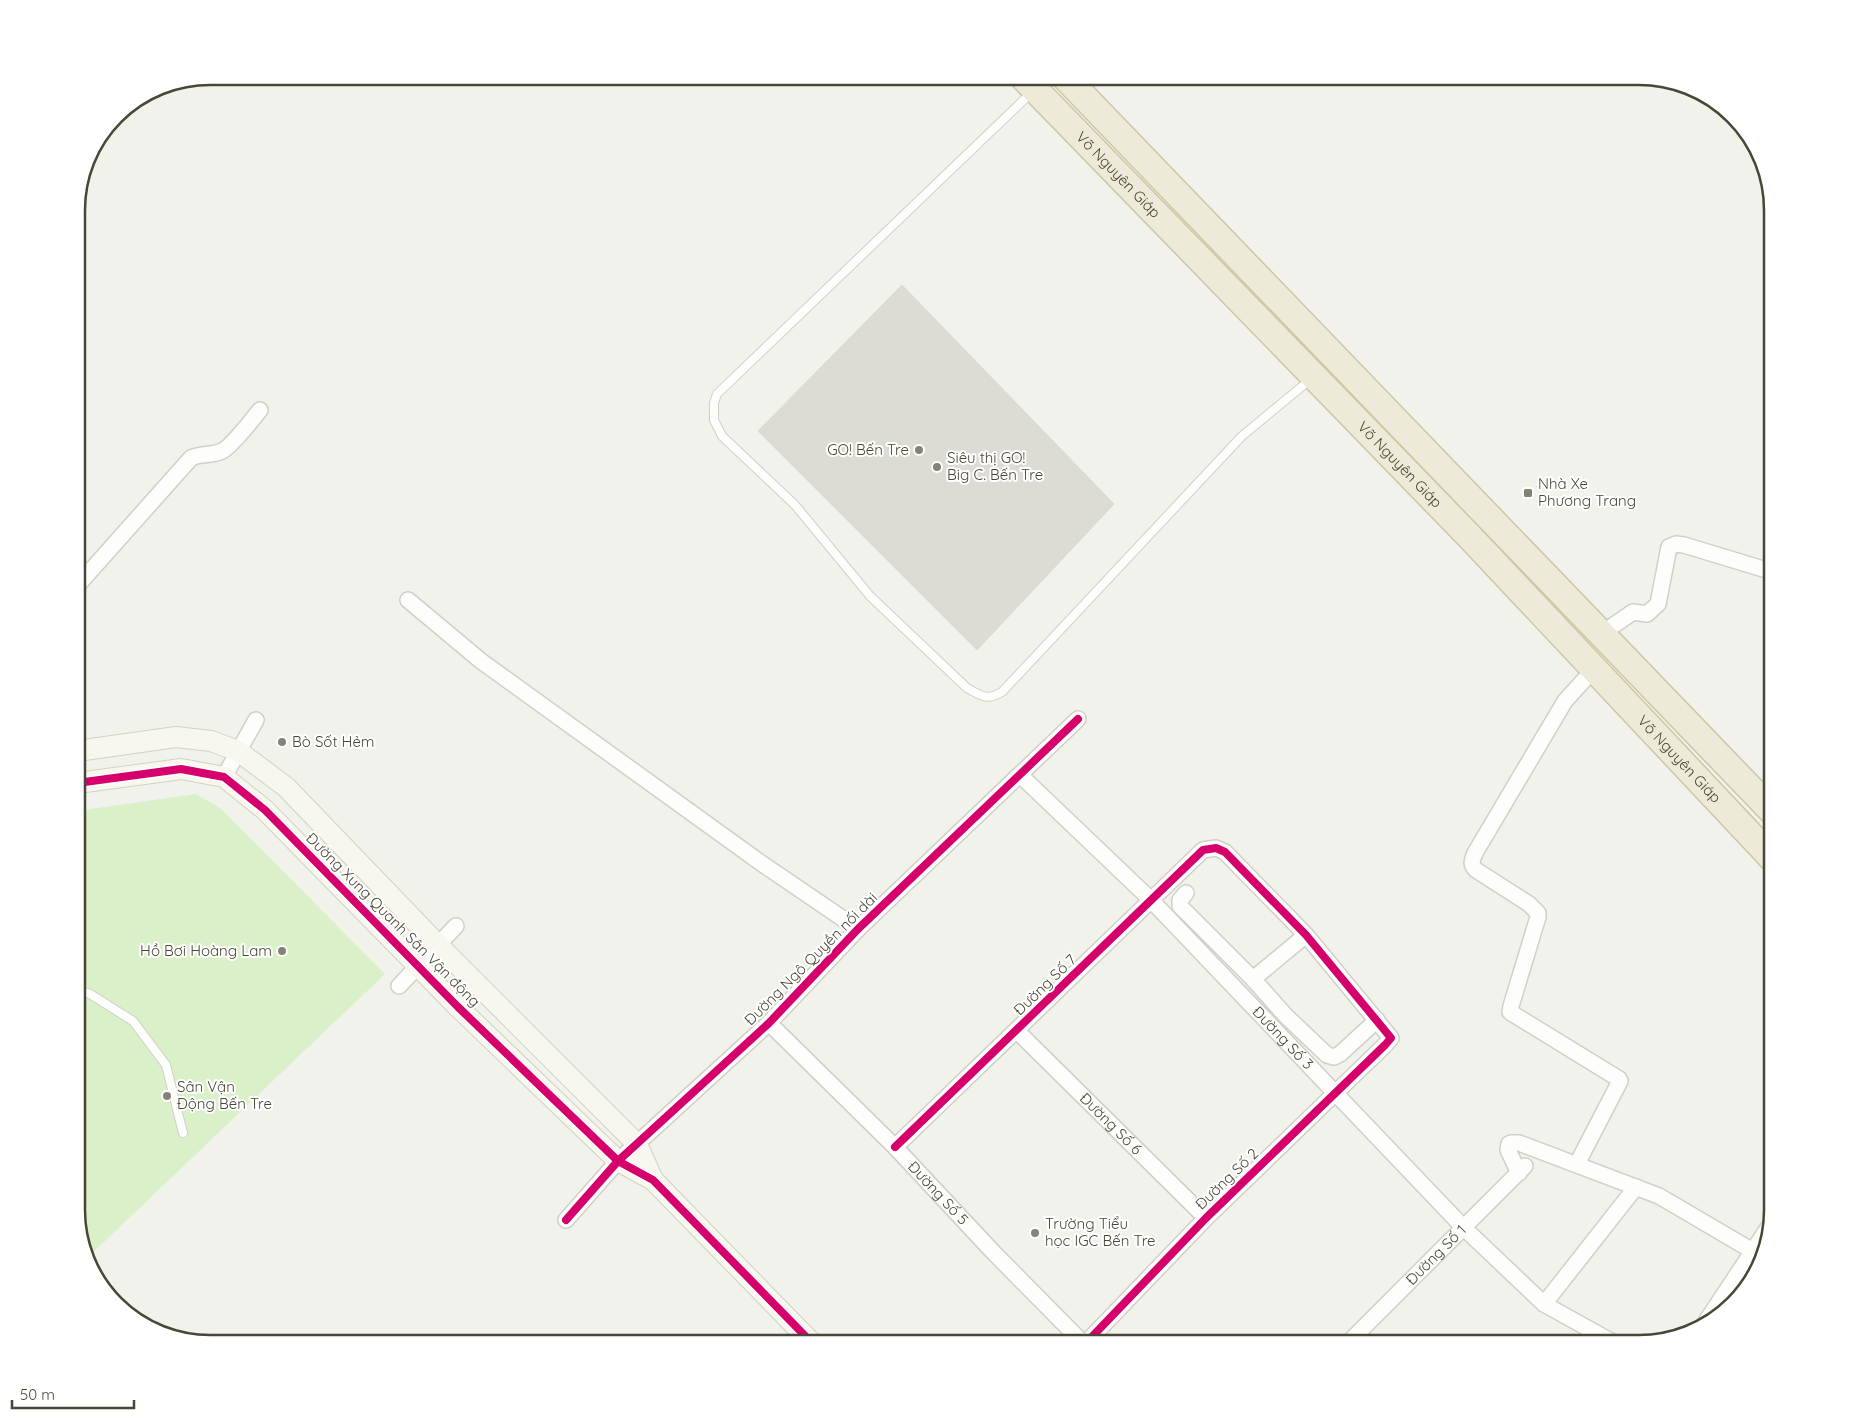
<svg xmlns="http://www.w3.org/2000/svg" width="1849" height="1420" font-family="Quicksand,sans-serif">
<style>
.green{fill:#d9f0c9}
.building{fill:#dcdbd4;stroke:#dbdad1}
.lines{fill:none;stroke-linecap:round;stroke-linejoin:round}
.lane-casing{stroke:#d0d0c9;stroke-width:10}
.street-casing{stroke:#d0d0c9;stroke-width:18}
.secondary-casing{stroke:#d2d2c2;stroke-width:22}
.highway-casing{stroke:#cdc7a4;stroke-width:29}
.lane{stroke:#fdfdfc;stroke-width:8}
.street{stroke:#fdfdfc;stroke-width:15}
.secondary{stroke:#f7f6ef;stroke-width:20}
.highway{stroke:#edead9;stroke-width:26}
.cycleway-casing{stroke:#fff;stroke-width:11}
.cycleway{stroke:#d6006c;stroke-width:8}
.poi-dot{fill:#858276;stroke:#fff;stroke-width:2}
.labels{text-anchor:middle;stroke-width:4;stroke-linejoin:round;paint-order:stroke}
.street-label{font-size:15px;fill:#4a4636;stroke:#fff}
.poi-label{font-size:15px;fill:#4a4636;stroke:#fff;text-anchor:start}
.rim{fill:none;stroke:#4a4636;stroke-width:2.5}
</style>
<rect width="100%" height="100%" fill="#f2f2ec"/>
<polygon class="green" points="196,794 220,808 385,974 87,1258 77,1218 77,811"/>
<polygon class="building" points="902,285 1114,504 977,650 758,431"/>
<g class="lines">
<defs>
<g id="lane">
<path d="M 1032,92 L 717,394 L 714,403 L 714,420 L 722,436 L 795,505 L 870,596 L 967,688 C 982,696 986,701 1002,692 L 1242,436 L 1311,379"/>
<polyline points="77,989 90,994 133,1021 166,1065 183,1133"/>
</g>
<g id="street">
<path d="M 77,586 L 191,458 C 201,453 212,456 222,451 C 231,447 252,420 260,410"/>
<polyline points="408,600 481,661 761,863 858,929"/>
<polyline points="1601,634 1633,612 1647,614 1658,604 1669,547 1676,544 1684,545 1773,572"/>
<path id="s1" d="M 1020,775 L 1151,900 L 1464,1228 L 1544,1304 L 1616,1344"/>
<polyline points="224,777 256,720"/>
<polyline points="1186,893 1180,900 1180,906 1253,979"/>
<polyline points="1306,935 1253,979 1285,1015 1327,1055 1334,1057 1340,1054 1377,1020"/>
<polyline points="399,986 456,926"/>
<path id="s2" d="M 769,1023 L 895,1147 L 994,1253 L 1084,1344"/>
<path id="s3" d="M 1017,1031 L 1206,1218"/>
<polyline points="895,1147 1203,850 1216,848 1225,852 1306,935 1391,1038 1385,1045 1206,1218 1085,1344"/>
<path d="M 1577,1164 L 1620,1081 L 1619,1079 L 1510,1012 L 1511,1006 L 1538,917 L 1538,913 L 1529,904 L 1476,870 C 1470,864 1472,861 1475,853 L 1565,701 L 1594,669"/>
<polyline points="1519,1173 1508,1150 1509,1144 1511,1143 1519,1143 1659,1196 1763,1257"/>
<polyline points="566,1220 618,1161 769,1023 858,929 1078,719"/>
<polyline points="1544,1304 1636,1187"/>
<polyline points="1703,1326 1770,1225"/>
<path id="s4" d="M 1347,1344 L 1525,1166"/>
</g>
<g id="secondary">
<polyline points="77,751 176,737 211,741 238,751 286,787 438,945 637,1144 653,1180"/>
<polyline points="77,783 181,769 224,777 265,810 458,1007 618,1161 653,1180 813,1344"/>
</g>
<g id="highway">
<path id="s5" d="M 1022,76 L 1469,536 L 1773,859"/>
<polyline points="1064,76 1773,812"/>
</g>
</defs>
<use href="#lane" class="lane-casing"/>
<use href="#street" class="street-casing"/>
<use href="#secondary" class="secondary-casing"/>
<use href="#highway" class="highway-casing"/>
<use href="#lane" class="lane"/>
<use href="#street" class="street"/>
<use href="#secondary" class="secondary"/>
<use href="#highway" class="highway"/>
<defs>
<g id="cycleway">
<polyline points="77,783 181,769 224,777 265,810 458,1007 618,1161 653,1180 813,1344"/>
<polyline points="895,1147 1203,850 1216,848 1225,852 1306,935 1391,1038 1385,1045 1206,1218 1085,1344"/>
<polyline points="566,1220 618,1161 769,1023 858,929 1078,719"/>
</g>
</defs>
<use href="#cycleway" class="cycleway-casing"/>
<use href="#cycleway" class="cycleway"/>
</g>
<g class="poi-dot">
<circle cx="919" cy="450" r="5"/>
<circle cx="937" cy="467" r="5"/>
<rect x="1523" y="488" width="10" height="10" rx="2.5"/>
<circle cx="282" cy="742" r="5"/>
<circle cx="282" cy="951" r="5"/>
<circle cx="167" cy="1096" r="5"/>
<circle cx="1035" cy="1233" r="5"/>
</g>
<g class="labels">
<g class="street-label">
<text dy="5" stroke="none"><textPath href="#s5" startOffset="138">Võ Nguyên Giáp</textPath></text>
<text dy="5" stroke="none"><textPath href="#s5" startOffset="542">Võ Nguyên Giáp</textPath></text>
<text dy="5" stroke="none"><textPath href="#s5" startOffset="948">Võ Nguyên Giáp</textPath></text>
<text transform="translate(393 920) rotate(45)" y="5">Đường Xung Quanh Sân Vận động</text>
<text transform="translate(811 959) rotate(-45)" y="5">Đường Ngô Quyền nối dài</text>
<text transform="translate(1045 985) rotate(-44)" y="5">Đường Số 7</text>
<text dy="5" stroke="none"><textPath href="#s1" startOffset="372">Đường Số 3</textPath></text>
<text dy="5" stroke="none"><textPath href="#s3" startOffset="132">Đường Số 6</textPath></text>
<text transform="translate(1227 1179) rotate(-44)" y="5">Đường Số 2</text>
<text dy="5" stroke="none"><textPath href="#s2" startOffset="240">Đường Số 5</textPath></text>
<text dy="5" stroke="none"><textPath href="#s4" startOffset="126">Đường Số 1</textPath></text>
</g>
<g class="poi-label">
<text x="909" y="455" text-anchor="end">GO! Bến Tre</text>
<text x="947" y="463">Siêu thị GO!<tspan x="947" dy="17">Big C. Bến Tre</tspan></text>
<text x="1538" y="489">Nhà Xe<tspan x="1538" dy="17">Phương Trang</tspan></text>
<text x="292" y="747">Bò Sốt Hẻm</text>
<text x="272" y="956" text-anchor="end">Hồ Bơi Hoàng Lam</text>
<text x="177" y="1092">Sân Vận<tspan x="177" dy="17">Động Bến Tre</tspan></text>
<text x="1045" y="1229">Trường Tiểu<tspan x="1045" dy="17">học IGC Bến Tre</tspan></text>
</g>
</g>
<path d="M0 0H1849V1420H0ZM210 85H1639A125 125 0 0 1 1764 210V1210A125 125 0 0 1 1639 1335H210A125 125 0 0 1 85 1210V210A125 125 0 0 1 210 85Z" fill="#fff" fill-rule="evenodd"/>
<path class="rim" d="M210 85H1639A125 125 0 0 1 1764 210V1210A125 125 0 0 1 1639 1335H210A125 125 0 0 1 85 1210V210A125 125 0 0 1 210 85Z"/>
<path d="M12 1400v8h122v-8" fill="none" stroke="#4a4636" stroke-width="2.5"/>
<text x="20" y="1400" font-size="15" fill="#4a4636" stroke="#ffffff" stroke-width="4" paint-order="stroke">50 m</text>
</svg>
